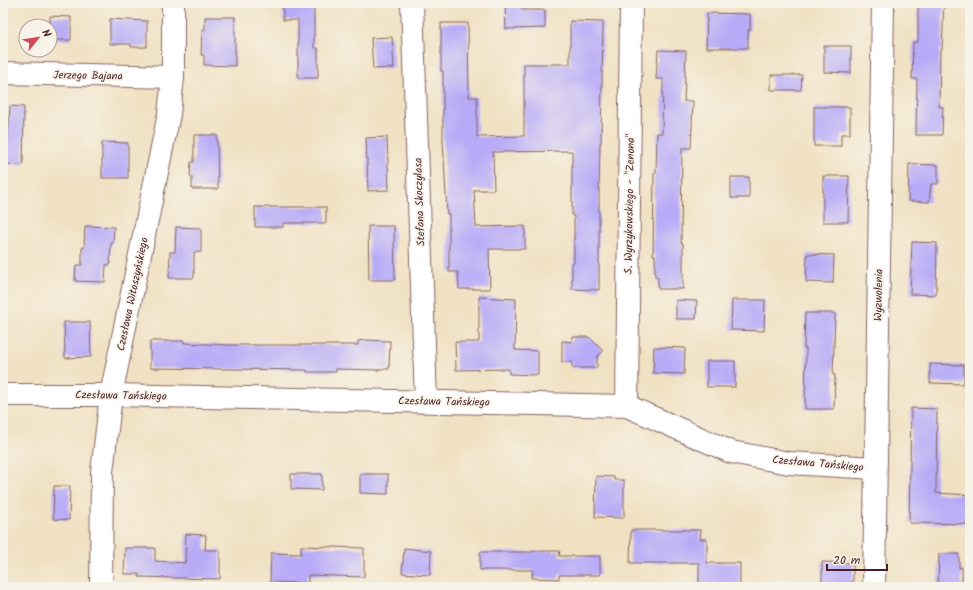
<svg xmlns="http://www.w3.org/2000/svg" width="973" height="590" font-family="Kalam,sans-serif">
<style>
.building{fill:#b7abf7}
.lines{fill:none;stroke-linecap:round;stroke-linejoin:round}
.minor-casing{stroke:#846360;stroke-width:24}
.minor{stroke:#fff;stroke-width:22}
.labels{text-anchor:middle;stroke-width:3.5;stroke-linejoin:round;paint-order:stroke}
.street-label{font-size:11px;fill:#4a1f2b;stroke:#f7f3e8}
</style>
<rect width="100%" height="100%" fill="#f7f3e8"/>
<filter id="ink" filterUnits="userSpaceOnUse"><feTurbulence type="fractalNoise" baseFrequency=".025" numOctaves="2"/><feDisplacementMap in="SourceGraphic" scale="8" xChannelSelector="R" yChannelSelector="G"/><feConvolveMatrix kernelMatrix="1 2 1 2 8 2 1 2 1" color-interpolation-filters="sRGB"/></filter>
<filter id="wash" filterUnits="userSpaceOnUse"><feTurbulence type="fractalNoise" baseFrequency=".012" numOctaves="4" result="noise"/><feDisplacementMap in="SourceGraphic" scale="16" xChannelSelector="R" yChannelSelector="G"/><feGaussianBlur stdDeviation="0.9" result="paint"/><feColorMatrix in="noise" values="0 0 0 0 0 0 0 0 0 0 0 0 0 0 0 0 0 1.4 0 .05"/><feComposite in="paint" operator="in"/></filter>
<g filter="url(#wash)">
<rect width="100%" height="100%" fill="#f0e1c3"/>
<g id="blocks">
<g class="building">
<polygon points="283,3 314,3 314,48 318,48 318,78 298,78 298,20 283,20"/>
<polygon points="505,3 522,3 522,10 545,10 545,28 506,29"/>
<polygon points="918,3 944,3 942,50 940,50 939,107 943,107 942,135 916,135 917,79 912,79 913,42 918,42"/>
<polygon points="707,13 750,14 750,30 748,30 748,48 706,48"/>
<polygon points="50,16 71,17 71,40 50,40"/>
<polygon points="205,17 235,17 235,66 204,65 204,55 201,55 202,30 205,30"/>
<polygon points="110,19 147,21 147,47 131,47 131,44 110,44"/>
<polygon points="570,21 603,22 601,143 600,143 599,191 599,290 572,289 572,263 574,263 574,216 572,216 572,151 493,152 494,190 474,190 476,227 525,226 525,249 489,249 490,289 459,289 458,272 449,272 449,214 447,214 443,140 443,71 441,71 441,23 468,23 469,97 477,97 477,137 524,136 524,64 570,64"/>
<polygon points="392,37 394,68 373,69 371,38"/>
<polygon points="824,46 851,46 851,73 824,72"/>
<polygon points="658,50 686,51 684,101 693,101 691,148 682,148 681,243 683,243 683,289 658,289 658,277 655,277 655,255 653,255 654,173 656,173 657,133 662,133 663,79 656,79"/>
<polygon points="771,75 802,75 801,90 771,90"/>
<polygon points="10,106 24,107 23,165 3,164 3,138 8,138"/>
<polygon points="814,107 850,107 850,134 841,134 841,146 814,146"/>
<polygon points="194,135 217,135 218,189 192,189 192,177 190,177 191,162 194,162"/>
<polygon points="387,137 389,190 368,191 366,138"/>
<polygon points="102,142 128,143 128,178 102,178"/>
<polygon points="909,164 938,165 938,184 931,184 929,202 908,201"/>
<polygon points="823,176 849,176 848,222 823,222"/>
<rect x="731" y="177" width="18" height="21"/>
<polygon points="255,207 326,207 326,223 283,223 283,227 255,227"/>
<polygon points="85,226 114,227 113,243 111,243 110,265 106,265 105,282 75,281 76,265 82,265 82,248 84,248"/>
<polygon points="368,226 394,226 395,280 369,280"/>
<polygon points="176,227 201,228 201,252 194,252 194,278 169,278 170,252 175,252"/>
<polygon points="912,242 937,243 936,295 910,294"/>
<polygon points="807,254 834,255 833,283 806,282"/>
<polygon points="479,297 516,299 515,350 538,351 538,375 509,374 509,369 456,370 455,342 479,342"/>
<polygon points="676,300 697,301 696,319 676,319"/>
<polygon points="732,300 765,300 764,331 731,330"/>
<polygon points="805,313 835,313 833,375 835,375 834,409 805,409 806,348 804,348"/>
<polygon points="64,322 90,322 91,357 65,358"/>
<polygon points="572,337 589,337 603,351 597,357 597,368 572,368 572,362 562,362 562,341 572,342"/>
<polygon points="364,340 390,341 389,369 379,369 379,370 336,369 336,372 307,372 307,370 150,368 150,341 184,341 184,343 229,345 358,345 358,341"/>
<polygon points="654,347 685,348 684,374 653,373"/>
<rect x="707" y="361" width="28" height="26"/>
<polygon points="930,364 964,365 964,384 930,383"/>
<polygon points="911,408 937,409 936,493 970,495 970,524 909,523"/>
<polygon points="291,474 322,474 322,490 291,489"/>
<polygon points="360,474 388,474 388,494 360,493"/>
<polygon points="596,476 614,477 614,480 624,480 624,518 595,517"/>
<polygon points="54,486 70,486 69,520 53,519"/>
<polygon points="631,530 701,530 700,539 707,539 707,563 740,563 740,586 699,586 699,563 630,563"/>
<polygon points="186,534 206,535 205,550 220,550 220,579 139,577 139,574 124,574 125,548 155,548 155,561 185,563"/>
<polygon points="301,546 364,548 364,577 308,575 308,583 270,582 271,553 301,554"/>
<polygon points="404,548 431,551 430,575 402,573"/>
<polygon points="533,551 560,551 559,556 600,556 600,575 559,575 559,579 532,578 533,570 480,570 480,552 533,552"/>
<polygon points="939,554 959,554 959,568 962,567 962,587 938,587"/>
<polygon points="822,562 853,563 853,586 822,586"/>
</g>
</g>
</g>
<g filter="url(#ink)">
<use href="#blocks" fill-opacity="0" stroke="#846360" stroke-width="1"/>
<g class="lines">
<defs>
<g id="minor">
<polyline points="412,3 426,401"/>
<polyline points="3,73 173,77"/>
<polyline points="3,395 111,395 627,406 731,452 789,463 875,468"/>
<polyline points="627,406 631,3"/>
<polyline points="101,587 102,472 111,395 169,114 173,77 173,3"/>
<polyline points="874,587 883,3"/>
</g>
</defs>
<use href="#minor" class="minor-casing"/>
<use href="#minor" class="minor"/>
</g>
</g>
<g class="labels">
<g class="street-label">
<text transform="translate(88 75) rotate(1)" y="4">Jerzego Bajana</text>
<text transform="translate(419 202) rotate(-92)" y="4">Stefana Skoczylasa</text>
<text transform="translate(629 204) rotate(-89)" y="4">S. Wyrzykowskiego - "Zenona"</text>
<text transform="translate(132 294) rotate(-78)" y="4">Czesława Witoszyńskiego</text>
<text transform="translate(878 295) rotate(-89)" y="4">Wyzwolenia</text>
<text transform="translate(121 395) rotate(1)" y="4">Czesława Tańskiego</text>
<text transform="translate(444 401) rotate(1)" y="4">Czesława Tańskiego</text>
<text transform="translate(818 463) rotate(5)" y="4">Czesława Tańskiego</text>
</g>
</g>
<rect width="973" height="590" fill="none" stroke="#f7f3e8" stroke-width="16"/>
<g transform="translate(38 38) rotate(60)"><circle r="19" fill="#f7f3e8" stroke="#b29e9c"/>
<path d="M0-3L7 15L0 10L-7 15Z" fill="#d1495b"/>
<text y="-6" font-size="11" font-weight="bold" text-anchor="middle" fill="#4a1f2b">N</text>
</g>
<path d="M827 564v6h60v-6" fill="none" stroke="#4a1f2b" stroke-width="2"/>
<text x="833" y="564" font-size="12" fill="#4a1f2b" stroke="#f7f3e8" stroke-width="3" paint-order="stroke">20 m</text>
</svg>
